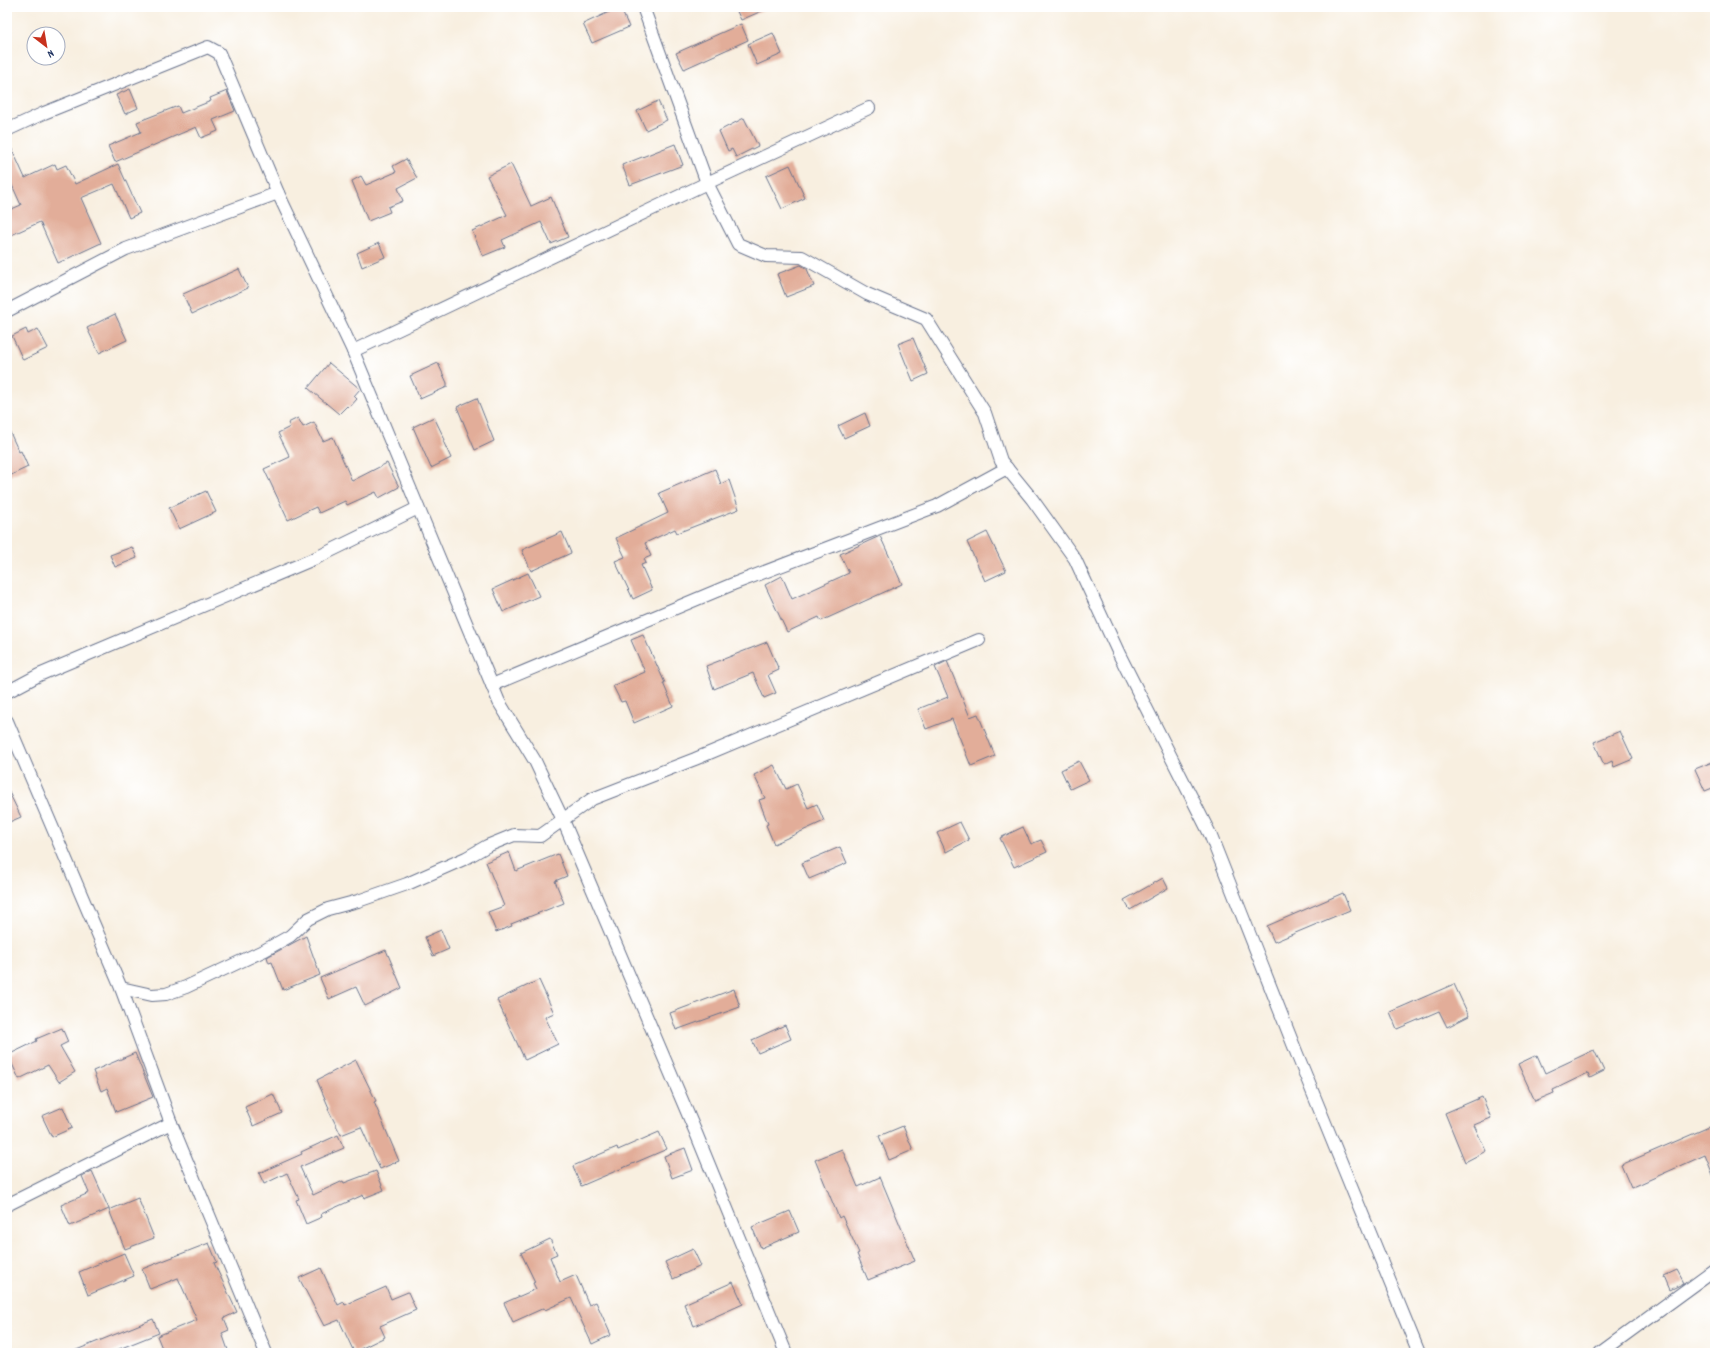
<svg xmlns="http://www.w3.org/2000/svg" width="1722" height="1360" font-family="Dekko,sans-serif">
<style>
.building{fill:#e2ad99}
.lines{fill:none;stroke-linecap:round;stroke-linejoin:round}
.street-casing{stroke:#68728c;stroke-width:14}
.street{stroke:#fff;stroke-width:12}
</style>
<rect width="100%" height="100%" fill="#fff"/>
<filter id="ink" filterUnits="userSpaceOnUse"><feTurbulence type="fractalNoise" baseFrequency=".025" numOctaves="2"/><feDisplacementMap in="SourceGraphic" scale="8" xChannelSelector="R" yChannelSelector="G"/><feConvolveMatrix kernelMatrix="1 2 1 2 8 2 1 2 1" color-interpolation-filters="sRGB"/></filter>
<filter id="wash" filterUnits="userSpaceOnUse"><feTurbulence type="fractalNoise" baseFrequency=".012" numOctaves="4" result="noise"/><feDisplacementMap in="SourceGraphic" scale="16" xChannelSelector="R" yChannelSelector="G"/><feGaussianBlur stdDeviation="0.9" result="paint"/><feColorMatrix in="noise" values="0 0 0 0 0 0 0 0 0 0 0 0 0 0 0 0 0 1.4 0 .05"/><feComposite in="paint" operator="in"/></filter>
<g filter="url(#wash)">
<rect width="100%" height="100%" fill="#f8efe0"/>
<g id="blocks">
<g class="building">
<polygon points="620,7 629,27 592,43 583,24"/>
<polygon points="735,7 771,7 741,20"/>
<polygon points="741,24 748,40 684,69 676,53"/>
<polygon points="773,33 782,54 757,65 748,44"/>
<polygon points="130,89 138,108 125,114 116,95"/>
<polygon points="227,91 235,111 213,120 218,131 201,138 196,127 115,162 108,146 141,132 137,122 178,106 181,113 211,101 210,98"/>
<polygon points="658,101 667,120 646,130 637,111"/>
<polygon points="744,118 758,146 736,157 732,149 728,151 719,131"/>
<polygon points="7,138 25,178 55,164 57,169 66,165 75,184 118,164 140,213 129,218 114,184 81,198 101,243 58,263 40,222 7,237 7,211 21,205 7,174"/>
<polygon points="675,144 683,165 630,185 622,165"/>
<polygon points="406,159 417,178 398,188 403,201 388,207 390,212 368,221 352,181 361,176 366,185 396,172 393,166"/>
<polygon points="511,164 531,206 551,197 568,237 551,244 541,222 502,240 505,247 483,256 472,231 507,215 487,176"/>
<polygon points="790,165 805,198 782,209 766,176"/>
<polygon points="379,243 385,257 362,267 357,253"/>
<polygon points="801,265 807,269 814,286 786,297 777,274"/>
<polygon points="239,269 248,288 192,314 183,294"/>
<polygon points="115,314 127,340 99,353 87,328"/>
<polygon points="26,329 28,334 38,329 48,348 23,360 12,336"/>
<polygon points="913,338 928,374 913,381 898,344"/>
<polygon points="329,363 360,389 354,396 357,399 349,408 347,406 339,414 308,388"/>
<polygon points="438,363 447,383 447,387 420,399 410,376"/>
<polygon points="477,398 494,441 475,450 457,407"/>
<polygon points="865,413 870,426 844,438 838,426"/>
<polygon points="434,417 445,440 443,441 451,458 431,468 413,427"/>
<polygon points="298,418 303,427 314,422 323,441 333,437 352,481 387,463 399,487 379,498 376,492 347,505 345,501 319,513 316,507 288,520 264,469 290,457 278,433 290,427 288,423"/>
<polygon points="7,426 19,452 21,451 28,467 7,477"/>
<polygon points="715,469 721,484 729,480 739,509 677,533 675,529 645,543 651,556 644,559 646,563 641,565 652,590 633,599 615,561 625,557 616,538 668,513 659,493"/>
<polygon points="206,491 216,512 179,529 169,508"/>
<polygon points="562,532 571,553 531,571 522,550"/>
<polygon points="987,532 1006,571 985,581 967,542"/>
<polygon points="880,536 902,584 821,621 819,617 787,632 765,585 782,576 792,599 849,573 840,554"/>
<polygon points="132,547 137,558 115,567 110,555"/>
<polygon points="528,573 539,596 503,612 493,589"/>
<polygon points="643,635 665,683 663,683 673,706 634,723 625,701 621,702 613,686 645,672 631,640"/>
<polygon points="767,642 779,670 768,675 776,693 764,698 753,673 714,689 706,666"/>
<polygon points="947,661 970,717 978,714 995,756 971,766 952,719 926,729 918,709 948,697 935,667"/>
<polygon points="1620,731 1633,759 1614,767 1612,761 1604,765 1594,742"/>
<polygon points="1079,761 1089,780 1070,789 1061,770"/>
<polygon points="1715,761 1715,787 1705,791 1695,769"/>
<polygon points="774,765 786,789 797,784 808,808 817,804 824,821 774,844 766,825 768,824 759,800 765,798 754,775"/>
<polygon points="7,788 21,817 7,823"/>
<polygon points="960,822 969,840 946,852 937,833"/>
<polygon points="1023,827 1031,844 1041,840 1047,852 1014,867 1000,838"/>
<polygon points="840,847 847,863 809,879 802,863"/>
<polygon points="509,852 516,871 558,854 567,876 555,881 564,903 511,924 512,926 496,932 488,912 504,906 486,862"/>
<polygon points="1163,878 1168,888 1130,910 1124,900"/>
<polygon points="1343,893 1350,910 1274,942 1267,926"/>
<polygon points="441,930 449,949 433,956 425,937"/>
<polygon points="306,936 320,975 283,990 272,962 269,963 267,957"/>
<polygon points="386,950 402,988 365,1006 356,987 329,999 320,978"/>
<polygon points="539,980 554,1013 545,1017 558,1044 525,1060 497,1000"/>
<polygon points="1454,984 1469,1016 1447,1027 1439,1011 1397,1029 1390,1012"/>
<polygon points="734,989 740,1007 676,1030 670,1013"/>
<polygon points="785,1025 791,1039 758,1053 752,1040"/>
<polygon points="62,1028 68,1042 60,1046 75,1072 59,1082 48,1065 19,1079 8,1055 37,1041 36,1039"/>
<polygon points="1594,1050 1604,1071 1590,1078 1588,1073 1553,1090 1554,1093 1535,1101 1518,1064 1537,1055 1545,1073"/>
<polygon points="135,1053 153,1097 116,1112 107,1088 101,1091 93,1071"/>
<polygon points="356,1060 376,1101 374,1102 399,1161 380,1169 361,1127 341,1135 328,1109 329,1108 317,1080"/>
<polygon points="273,1094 282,1113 253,1126 245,1107"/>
<polygon points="1482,1097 1491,1118 1474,1125 1486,1151 1465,1162 1445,1113"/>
<polygon points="63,1107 72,1128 52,1137 42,1116"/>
<polygon points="903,1126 913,1150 889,1160 879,1136"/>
<polygon points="1709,1127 1715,1142 1715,1180 1705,1155 1631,1188 1621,1165"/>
<polygon points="659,1132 667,1149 581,1186 573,1166 617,1147 618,1150"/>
<polygon points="338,1135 344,1148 300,1167 313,1195 343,1181 344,1183 376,1171 384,1190 364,1198 363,1195 321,1214 322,1217 306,1224 296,1200 299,1199 287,1173 264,1184 259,1173 302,1154 301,1152"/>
<polygon points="685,1148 693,1170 672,1178 664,1156"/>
<polygon points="842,1149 858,1187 880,1177 915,1261 868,1280 857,1254 859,1253 842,1216 839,1218 815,1160"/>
<polygon points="92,1171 109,1209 70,1226 61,1205 89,1193 82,1176"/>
<polygon points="138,1198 154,1238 125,1249 109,1210"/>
<polygon points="790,1211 799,1232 761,1248 752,1227"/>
<polygon points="550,1239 557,1254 550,1257 560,1282 576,1275 589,1305 596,1302 611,1335 592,1344 571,1298 545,1310 544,1308 513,1322 504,1303 536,1289 533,1283 535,1282 521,1253"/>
<polygon points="209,1243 217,1262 214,1263 237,1312 224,1318 229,1330 222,1333 229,1353 164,1353 157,1336 197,1320 178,1278 150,1289 142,1269"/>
<polygon points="693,1249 701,1266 673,1279 665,1262"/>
<polygon points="124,1253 134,1276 88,1295 79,1272"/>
<polygon points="321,1268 338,1305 344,1302 345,1305 386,1287 391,1299 408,1292 416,1310 380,1326 385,1337 354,1352 339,1320 324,1326 299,1278"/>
<polygon points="1677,1270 1684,1283 1670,1290 1664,1276"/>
<polygon points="733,1282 743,1304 694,1326 684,1304"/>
<polygon points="153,1319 159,1333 109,1353 69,1353"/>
</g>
</g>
</g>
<g filter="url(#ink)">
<use href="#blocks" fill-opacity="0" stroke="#68728c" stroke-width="1"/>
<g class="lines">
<defs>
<g id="street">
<polyline points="643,7 707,183 738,244 766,256 802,257 867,294 926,319 985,413 1001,461 1032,499 1075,559 1120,656 1210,834 1297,1054 1419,1353"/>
<polyline points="7,130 44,113 208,47 219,53 278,193 353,351 499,702 535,761 563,820 696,1133 786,1353"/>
<polyline points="7,311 126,249 278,193"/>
<polyline points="353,351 707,183 869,108"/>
<polyline points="492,685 733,584 937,506 1007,468"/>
<polyline points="7,692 39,675 316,558 418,508"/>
<polyline points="7,721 121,988 171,1123 266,1353"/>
<polyline points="121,988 152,995 166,994 186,987 265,950 290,936 308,919 328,909 358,901 407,884 466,858 487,846 514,835 540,836 592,799 695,759 979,640"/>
<polyline points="7,1205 171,1123"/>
<polyline points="1600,1353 1715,1269"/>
</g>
</defs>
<use href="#street" class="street-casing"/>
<use href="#street" class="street"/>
</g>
</g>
<rect width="1722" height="1360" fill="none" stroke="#fff" stroke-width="24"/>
<g transform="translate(46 46) rotate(149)"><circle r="19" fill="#ffffff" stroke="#a4acbf"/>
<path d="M0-3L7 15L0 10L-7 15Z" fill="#c8321e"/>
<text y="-6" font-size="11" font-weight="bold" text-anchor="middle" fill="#1b2f5e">N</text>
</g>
</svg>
